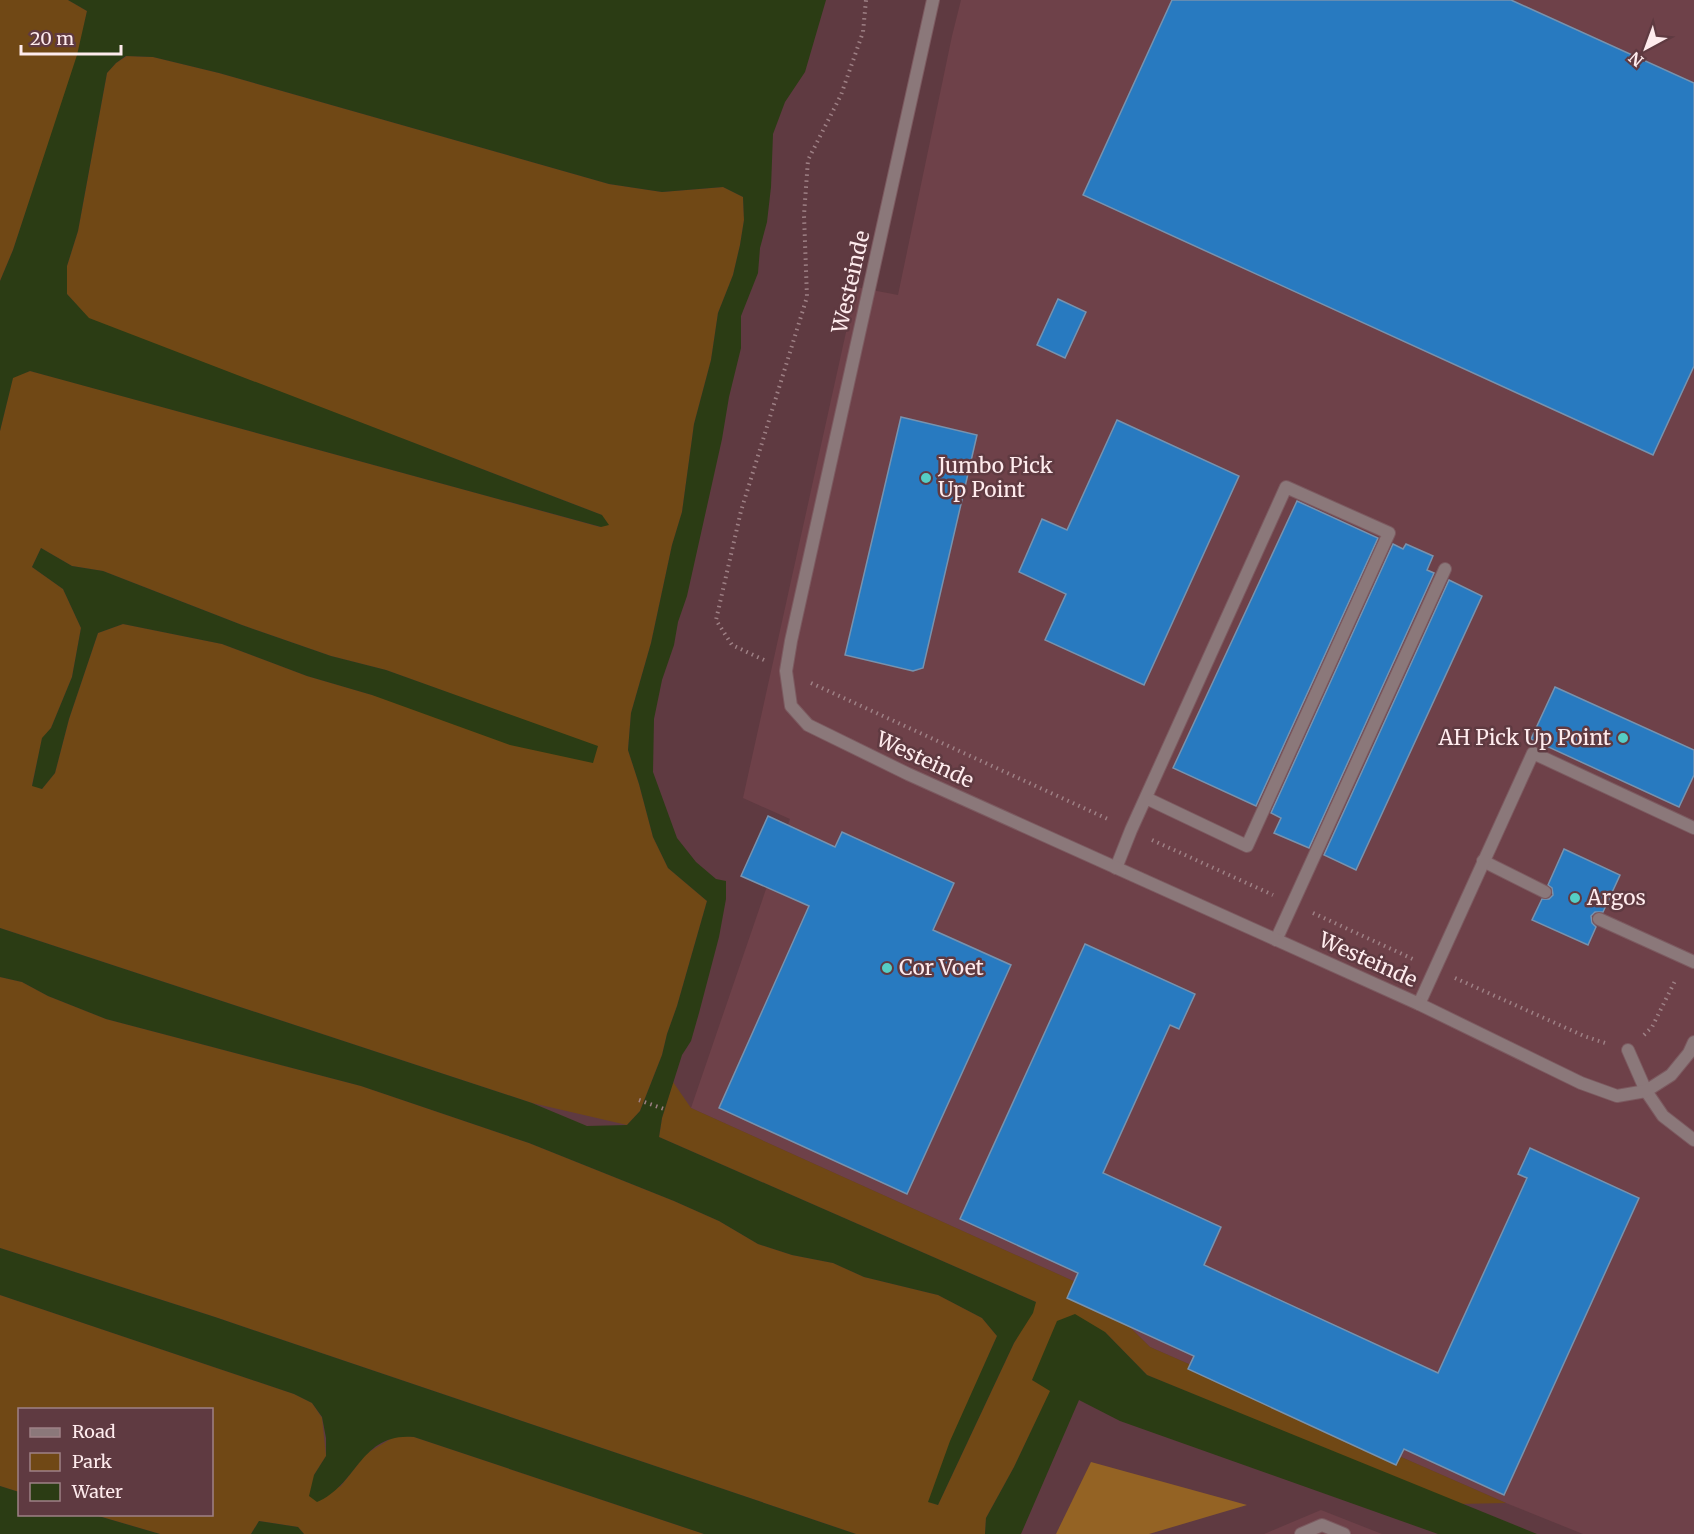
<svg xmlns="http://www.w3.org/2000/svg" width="1694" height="1534" font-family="Merriweather,serif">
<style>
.built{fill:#6e4149}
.green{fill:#704815;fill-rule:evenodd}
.forest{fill:#946324}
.water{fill:#2b3c14}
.building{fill:#287ac0;stroke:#7793af;stroke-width:1.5}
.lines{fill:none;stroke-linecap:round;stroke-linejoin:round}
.service-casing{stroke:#7c5a60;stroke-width:14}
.minor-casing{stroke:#7c5a60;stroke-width:14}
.path{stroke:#9e8085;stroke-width:4;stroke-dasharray:1.5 4.5;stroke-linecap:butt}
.service{stroke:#8b787a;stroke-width:12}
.minor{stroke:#8b787a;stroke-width:12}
.poi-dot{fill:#55cec5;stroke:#5f3a41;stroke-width:2}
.labels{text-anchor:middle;stroke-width:5;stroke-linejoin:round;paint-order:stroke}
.street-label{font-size:21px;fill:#feebed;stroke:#5f3a41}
.poi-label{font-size:21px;fill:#feebed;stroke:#5f3a41;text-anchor:start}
</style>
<rect width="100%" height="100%" fill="#5f3a41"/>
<g class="built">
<polygon points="961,0 1694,0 1694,1534 1583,1534 1506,1503 1150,1347 1091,1289 691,1108 790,819 743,798 856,287 898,295 952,36"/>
<polygon points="1321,1510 1382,1534 1264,1534"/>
</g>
<g class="green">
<polygon points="0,0 68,0 87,11 78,55 13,250 0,281"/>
<path d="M 127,56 L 153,57 L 219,73 L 609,184 L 662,192 L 723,187 L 743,197 L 744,220 L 740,245 L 733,275 L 718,313 L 711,360 L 694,424 L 682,512 L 672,545 L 651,643 L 631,713 L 628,750 L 639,784 L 653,837 L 668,868 L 707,901 L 677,1006 L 667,1034 L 662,1055 L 640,1111 L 627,1125 L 532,1103 L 0,928 L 0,431 L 13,377 L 30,371 L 60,379 L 600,527 L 602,515 L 89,319 L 67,294 L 67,266 L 78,231 L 107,73 L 116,63 ZM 41,548 L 72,566 L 103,571 L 242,625 L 331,656 L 386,670 L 598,747 L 372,695 L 307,676 L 222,644 L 123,624 L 98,633 L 69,719 L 55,773 L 42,789 L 32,785 L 42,739 L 51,728 L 72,677 L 81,628 L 63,589 L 32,567 Z"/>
<polygon points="0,977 22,982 48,996 106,1019 361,1086 529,1143 674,1201 719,1221 758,1244 792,1255 833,1263 864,1277 938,1295 982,1318 997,1336 951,1441 929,1502 938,1505 1014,1343 1036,1302 659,1137 662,1118 673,1082 691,1108 1091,1289 1150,1347 1506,1503 1459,1504 1147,1375 1105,1332 1032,1380 1051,1390 1014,1467 986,1518 985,1534 856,1534 215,1317 0,1248"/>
<polygon points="0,1295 294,1394 312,1403 322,1418 326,1456 314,1475 340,1487 366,1454 397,1435 414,1437 704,1534 304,1534 298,1527 259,1521 251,1534 160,1534 95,1515 212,1514 212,1410 20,1410 19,1492 0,1486"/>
</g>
<polygon class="forest" points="1091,1462 1247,1505 1149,1534 1056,1534"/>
<g class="water">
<polygon points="68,0 826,0 805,72 785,102 773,134 771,187 767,222 760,248 758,273 741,316 741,348 729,397 722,439 687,596 678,622 674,645 662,680 654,719 653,772 677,838 696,862 716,879 726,881 726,899 719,937 699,1013 691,1041 682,1055 662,1118 659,1137 1036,1302 1033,1313 1014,1343 938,1505 928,1502 950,1441 997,1336 982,1318 938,1295 864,1277 833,1263 792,1255 758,1244 719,1221 674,1201 529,1143 361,1086 106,1019 48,996 22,982 0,977 0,928 532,1103 587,1126 627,1125 640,1111 662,1055 667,1034 677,1006 707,901 668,868 653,837 639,784 628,750 631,713 651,643 672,545 682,512 694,424 711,360 718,313 733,275 740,245 744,220 743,197 723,187 662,192 609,184 219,73 153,57 126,56 116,63 107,73 78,231 67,266 67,294 89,318 602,515 609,525 601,527 30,371 13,378 0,431 0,281 13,250 77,55 87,11"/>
<polygon points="41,548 72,566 103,571 242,625 331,656 386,670 598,746 593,763 510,745 372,695 307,676 222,644 123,624 98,633 69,719 55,773 42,789 32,786 42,738 51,728 72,677 81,628 63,589 32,567"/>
<path d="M 0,1248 L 215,1317 L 856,1534 L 704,1534 L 414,1437 C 360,1432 358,1485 317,1502 L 309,1496 L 314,1475 L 326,1456 L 326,1438 L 322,1417 L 312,1403 L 294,1394 L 0,1295 Z"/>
<polygon points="1075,1314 1105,1332 1147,1375 1537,1534 1438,1534 1120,1421 1079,1400 1021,1534 985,1534 986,1518 1014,1467 1050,1391 1032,1380 1057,1321"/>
<polygon points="0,1486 19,1492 20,1514 95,1515 160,1534 0,1534"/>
<polygon points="259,1521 298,1527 304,1534 251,1534"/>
</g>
<g class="building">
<polygon points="1172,0 1511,0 1694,83 1694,366 1653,455 1083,195"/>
<polygon points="1058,299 1086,312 1065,358 1037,345"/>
<polygon points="901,417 977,435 923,668 913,671 845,655"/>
<polygon points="1117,420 1239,476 1144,685 1045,640 1066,594 1019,572 1042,519 1067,530"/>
<polygon points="1297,501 1378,538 1256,806 1173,768"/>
<polygon points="1393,544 1403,549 1406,544 1433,556 1427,570 1434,573 1309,848 1274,833 1281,818 1271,813"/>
<polygon points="1449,580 1482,596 1356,870 1324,855"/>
<polygon points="1555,687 1694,750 1694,775 1679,807 1531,739"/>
<polygon points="768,816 835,847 842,832 954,883 933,930 1011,965 907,1194 719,1108 809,906 741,876"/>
<polygon points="1564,849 1620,875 1603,912 1595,912 1591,916 1592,923 1596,927 1588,945 1532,920 1542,899 1549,899 1553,895 1552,888 1548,885"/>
<polygon points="1085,944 1195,994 1179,1029 1170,1025 1103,1173 1221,1227 1204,1265 1438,1373 1527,1178 1518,1174 1530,1148 1639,1198 1504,1495 1404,1449 1396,1465 1188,1369 1194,1356 1067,1298 1078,1273 960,1219"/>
</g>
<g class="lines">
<defs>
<g id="service">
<polyline points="1483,861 1545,892"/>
<polyline points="1116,868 1131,830 1286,487 1389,533 1247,846 1146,798"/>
<polyline points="1599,919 1694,962"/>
<polyline points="1276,940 1445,569"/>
<polyline points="1419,1004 1533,753 1694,828"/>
<polyline points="1628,1050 1646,1091 1663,1116 1694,1140"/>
<polyline points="1301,1534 1322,1525 1344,1534"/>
</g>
<polyline id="minor" points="933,0 791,641 786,671 791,706 808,725 908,774 1419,1004 1581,1083 1617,1096 1646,1091 1671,1075 1689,1053 1694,1042"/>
</defs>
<use href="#service" class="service-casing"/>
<use href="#minor" class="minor-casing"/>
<g class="path">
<polyline points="764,660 732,645 716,620 741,511 807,297 804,215 808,160 841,95 863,32 866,0"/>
<polyline points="811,683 1110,820"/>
<polyline points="1152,840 1273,895"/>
<polyline points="1313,913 1415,960"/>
<polyline points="1455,978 1584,1036 1608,1044"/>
<polyline points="1644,1035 1652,1027 1676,979"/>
<polyline points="639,1100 667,1110"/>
</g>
<use href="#service" class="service"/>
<use href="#minor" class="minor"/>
</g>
<g class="poi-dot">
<circle cx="926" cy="478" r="6"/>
<circle cx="1623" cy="738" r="6"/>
<circle cx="1575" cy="898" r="6"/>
<circle cx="887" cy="968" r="6"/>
</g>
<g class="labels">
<g class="street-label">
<text transform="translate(851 282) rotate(-77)" y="7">Westeinde</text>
<text transform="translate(925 760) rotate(25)" y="7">Westeinde</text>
<text transform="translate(1368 960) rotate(24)" y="7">Westeinde</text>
</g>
<g class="poi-label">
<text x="938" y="473">Jumbo Pick<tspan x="938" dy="24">Up Point</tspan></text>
<text x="1611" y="745" text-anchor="end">AH Pick Up Point</text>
<text x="1587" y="905">Argos</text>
<text x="899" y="975">Cor Voet</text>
</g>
</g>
<rect x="18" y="1408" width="195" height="108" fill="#5f3a41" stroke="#9f8186" stroke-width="1.5"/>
<rect x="30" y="1428" width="30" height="9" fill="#8b787a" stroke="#9f8186" stroke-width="1.5"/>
<text x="72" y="1438" font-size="18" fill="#feebed">Road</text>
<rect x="30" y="1453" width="30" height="18" fill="#704815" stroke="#9f8186" stroke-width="1.5"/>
<text x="72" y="1468" font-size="18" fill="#feebed">Park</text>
<rect x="30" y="1483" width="30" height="18" fill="#2b3c14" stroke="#9f8186" stroke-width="1.5"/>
<text x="72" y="1498" font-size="18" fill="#feebed">Water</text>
<g transform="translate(1646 48) rotate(221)" stroke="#5f3a41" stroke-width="4.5" paint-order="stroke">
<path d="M0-4.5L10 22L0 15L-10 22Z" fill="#feebed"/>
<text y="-9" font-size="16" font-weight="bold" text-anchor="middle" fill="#feebed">N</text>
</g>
<path d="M21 45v9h100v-9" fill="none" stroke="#feebed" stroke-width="3"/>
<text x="30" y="45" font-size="18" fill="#feebed" stroke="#5f3a41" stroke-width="4.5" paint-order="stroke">20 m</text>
</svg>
